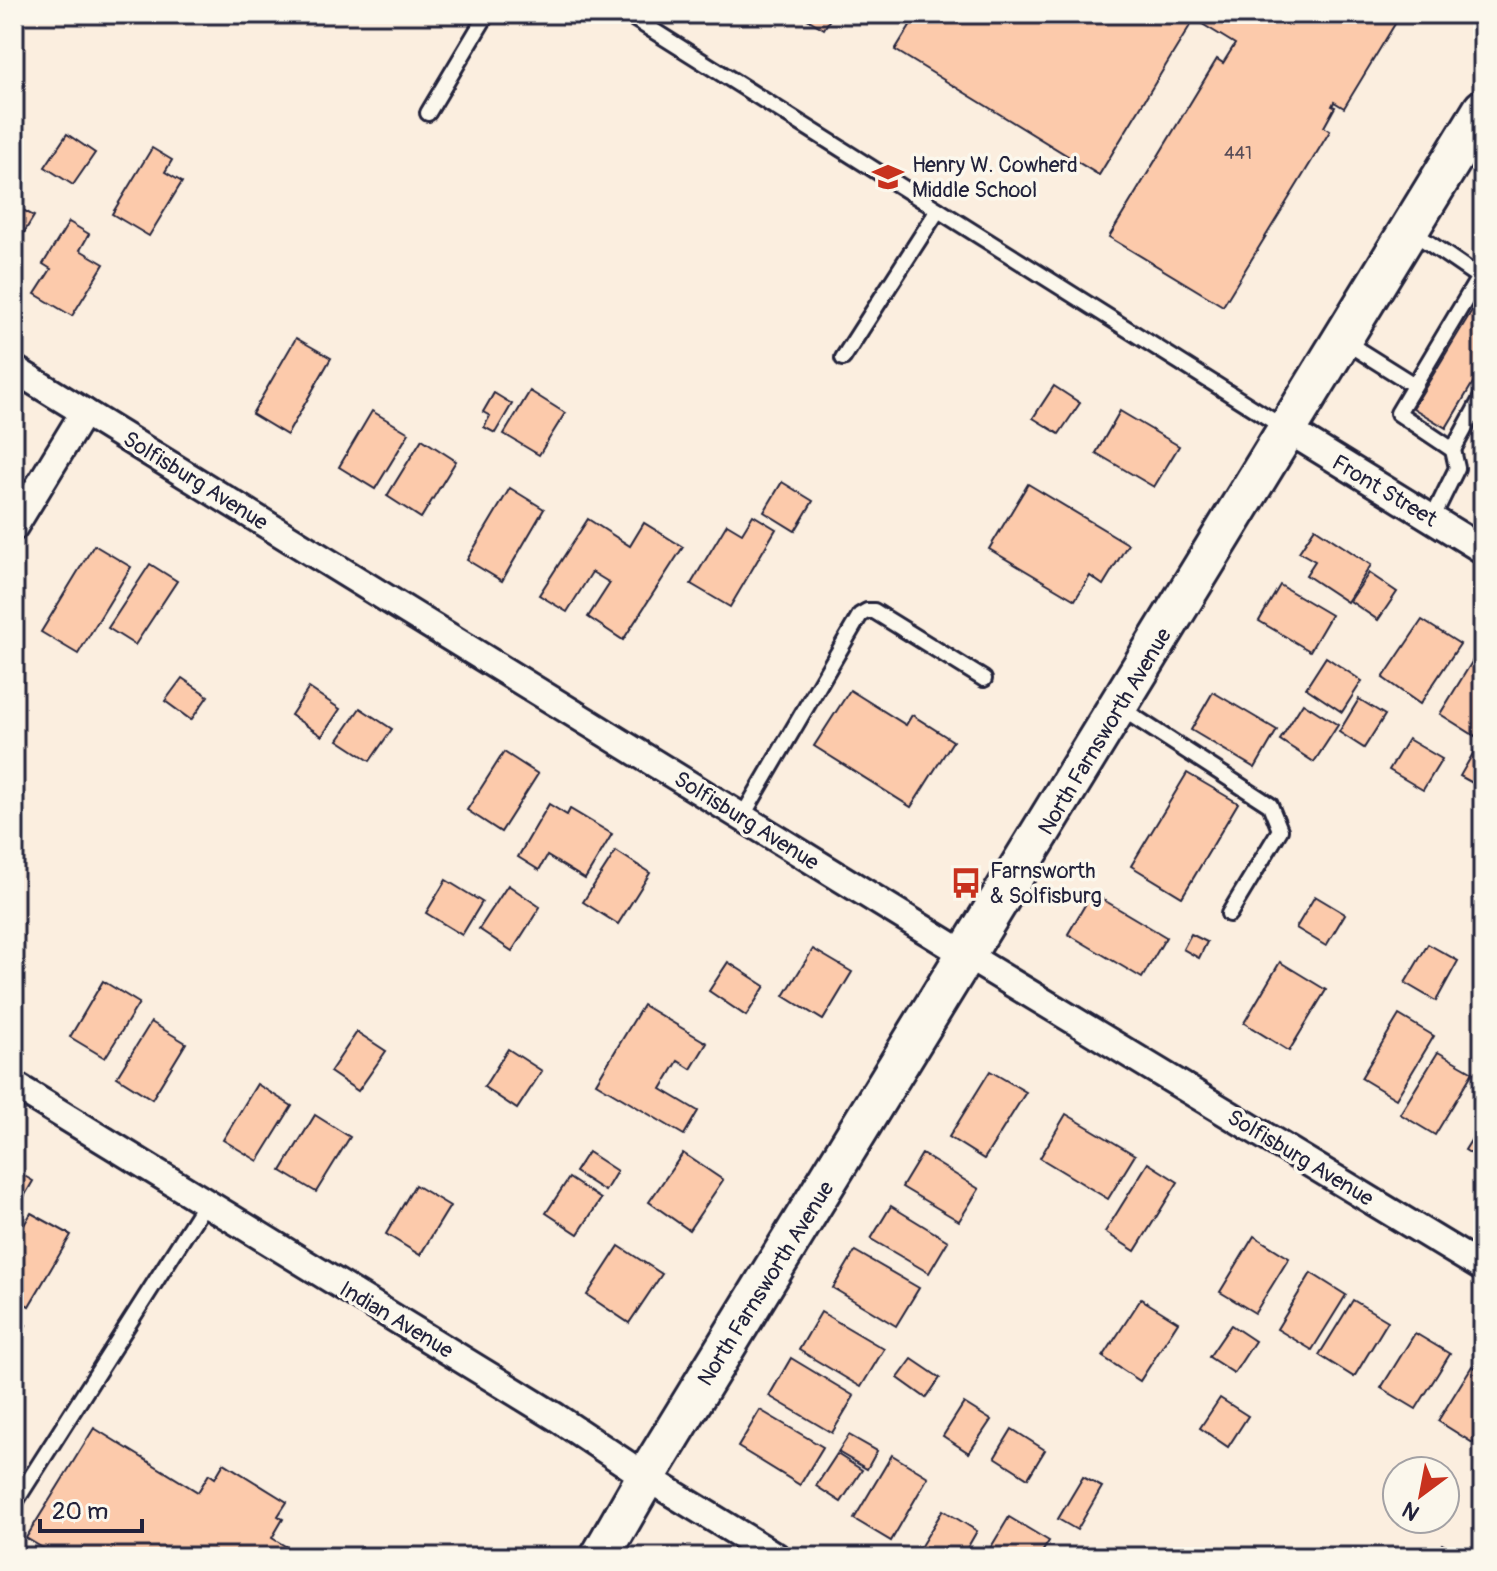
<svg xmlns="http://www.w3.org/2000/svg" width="1497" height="1571" font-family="Pangolin,sans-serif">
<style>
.building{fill:#fccaab;stroke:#22223b;stroke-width:2}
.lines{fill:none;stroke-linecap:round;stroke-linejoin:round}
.service-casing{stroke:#22223b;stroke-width:20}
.minor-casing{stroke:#22223b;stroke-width:32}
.secondary-casing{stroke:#22223b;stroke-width:44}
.service{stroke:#fbf7ec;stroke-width:14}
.minor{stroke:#fbf7ec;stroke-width:26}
.secondary{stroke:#fbf7ec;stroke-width:38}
.labels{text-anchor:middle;stroke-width:7;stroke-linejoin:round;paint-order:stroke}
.number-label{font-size:18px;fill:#584c57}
.poi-label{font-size:22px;fill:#22223b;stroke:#fbf7ec;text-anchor:start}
.street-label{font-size:22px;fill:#22223b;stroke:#fbf7ec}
</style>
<rect width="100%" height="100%" fill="#fbeedf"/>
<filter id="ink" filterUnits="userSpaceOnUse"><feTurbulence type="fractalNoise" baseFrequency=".0125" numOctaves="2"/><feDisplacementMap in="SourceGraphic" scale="16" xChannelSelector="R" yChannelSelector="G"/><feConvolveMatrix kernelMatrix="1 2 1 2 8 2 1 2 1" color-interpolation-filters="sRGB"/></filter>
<g filter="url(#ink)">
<g class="building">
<polygon points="799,14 833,14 824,29"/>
<polygon points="917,14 1401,14 1344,108 1334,102 1332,106 1335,107 1324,127 1330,131 1223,306 1109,237 1217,59 1223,63 1235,44 1194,19 1099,175 895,50"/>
<polygon points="67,134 95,153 73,185 45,167"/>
<polygon points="152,148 172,160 165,172 182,182 149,236 112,214"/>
<polygon points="14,205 34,216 14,249"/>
<polygon points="69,222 89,234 80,250 104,264 72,316 35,294 51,269 43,264"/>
<polygon points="1474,307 1483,312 1483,366 1446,428 1413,408"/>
<polygon points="296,338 331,358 287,435 252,414"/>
<polygon points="1054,386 1080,403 1059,434 1033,418"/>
<polygon points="530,391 565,413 539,455 504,434"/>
<polygon points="494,393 512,404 495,433 484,427 490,416 483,412"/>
<polygon points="372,411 409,433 375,489 339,467"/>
<polygon points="1120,411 1179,446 1154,487 1096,453"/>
<polygon points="422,439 456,461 421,518 387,496"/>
<polygon points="782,482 813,501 795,531 764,512"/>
<polygon points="1028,484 1128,544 1103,585 1090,576 1075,600 989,549"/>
<polygon points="510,488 544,509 502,581 467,560"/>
<polygon points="753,515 776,529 730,607 691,584 727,524 742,533"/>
<polygon points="588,519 630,546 644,523 683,547 623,640 588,617 610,583 592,572 567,612 539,595"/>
<polygon points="1315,528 1371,565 1347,602 1306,575 1315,561 1299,552"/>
<polygon points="94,545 131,567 78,654 41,632"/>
<polygon points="150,564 177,581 135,645 108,628"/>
<polygon points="1369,573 1397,592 1378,620 1350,601"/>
<polygon points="1280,585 1331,615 1310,651 1259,621"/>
<polygon points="1422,620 1460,644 1420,704 1383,678"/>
<polygon points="1478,652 1483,655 1483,723 1475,736 1440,714"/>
<polygon points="1326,657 1362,681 1342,712 1306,688"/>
<polygon points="182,678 208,696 191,720 165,701"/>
<polygon points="309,688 340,709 322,736 291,715"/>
<polygon points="850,690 906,725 912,715 953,741 911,807 814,746"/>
<polygon points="1213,692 1277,730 1255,768 1191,730"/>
<polygon points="1359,699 1385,715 1364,748 1339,732"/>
<polygon points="1303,703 1338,725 1314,762 1280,740"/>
<polygon points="360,708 392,729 370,761 338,740"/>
<polygon points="1408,739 1442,759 1423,790 1389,770"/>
<polygon points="1478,745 1483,748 1483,781 1480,787 1460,776"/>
<polygon points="504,752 538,774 501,832 467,810"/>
<polygon points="1187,773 1238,803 1182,897 1131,866"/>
<polygon points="549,804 567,815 570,809 612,834 585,879 547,856 539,870 518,857"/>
<polygon points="616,851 650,873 618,924 583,902"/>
<polygon points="446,880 482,902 462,935 426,913"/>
<polygon points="508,885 540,907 512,951 479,929"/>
<polygon points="1092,893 1166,937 1142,978 1068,934"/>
<polygon points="1315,896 1345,914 1326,946 1296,928"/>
<polygon points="1191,934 1207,942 1199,958 1183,949"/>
<polygon points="1428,944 1458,961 1436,1001 1405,983"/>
<polygon points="813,949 852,972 823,1020 784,996"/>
<polygon points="728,962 765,986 746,1016 709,991"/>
<polygon points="1280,962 1326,990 1289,1051 1244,1023"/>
<polygon points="103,981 139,1003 105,1058 70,1037"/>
<polygon points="643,1005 707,1043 691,1069 678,1061 661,1089 698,1111 684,1135 596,1083"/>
<polygon points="1399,1015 1434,1036 1396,1099 1361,1078"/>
<polygon points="151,1022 186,1043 152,1099 117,1077"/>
<polygon points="357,1032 386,1051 358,1091 330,1072"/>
<polygon points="508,1049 542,1071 517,1109 484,1087"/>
<polygon points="1438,1052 1473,1072 1435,1135 1400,1114"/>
<polygon points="990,1071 1026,1092 984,1159 949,1137"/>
<polygon points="257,1084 292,1106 258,1161 223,1140"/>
<polygon points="1066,1114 1135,1155 1108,1199 1040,1158"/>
<polygon points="315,1115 350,1137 316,1192 281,1171"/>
<polygon points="1483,1121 1483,1161 1465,1150"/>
<polygon points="588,1152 617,1171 605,1191 575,1172"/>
<polygon points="683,1153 723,1180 689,1230 649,1202"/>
<polygon points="922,1154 979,1189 959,1221 902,1187"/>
<polygon points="1148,1163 1178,1182 1135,1251 1105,1232"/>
<polygon points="14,1170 33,1181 14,1214"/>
<polygon points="569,1178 601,1199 578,1234 546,1213"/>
<polygon points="415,1185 450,1206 420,1255 386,1234"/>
<polygon points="891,1206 948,1241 929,1273 871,1239"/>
<polygon points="31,1213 71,1235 29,1306 14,1297 14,1242"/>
<polygon points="1254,1236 1289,1258 1255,1313 1220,1292"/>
<polygon points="619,1246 662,1274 629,1323 587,1295"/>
<polygon points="855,1251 919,1288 896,1326 833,1288"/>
<polygon points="1311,1273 1346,1295 1312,1350 1277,1329"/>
<polygon points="1141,1299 1178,1322 1140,1381 1103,1357"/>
<polygon points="1353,1300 1388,1321 1354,1377 1319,1355"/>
<polygon points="821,1312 884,1349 861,1387 799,1350"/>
<polygon points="14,1318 26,1325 14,1345"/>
<polygon points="1231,1325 1255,1341 1234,1373 1209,1357"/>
<polygon points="1415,1333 1450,1354 1416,1409 1381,1388"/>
<polygon points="791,1358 854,1396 832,1433 769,1396"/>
<polygon points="912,1359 940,1378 926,1398 898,1378"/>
<polygon points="1472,1366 1483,1372 1483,1427 1473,1443 1438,1421"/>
<polygon points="1220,1398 1248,1416 1228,1447 1200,1428"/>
<polygon points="964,1403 991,1420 969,1453 943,1436"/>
<polygon points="760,1410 823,1447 800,1485 738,1447"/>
<polygon points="94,1428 198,1492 209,1474 215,1478 224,1463 287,1502 278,1516 283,1519 272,1538 303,1557 58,1557 26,1538"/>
<polygon points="1012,1429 1045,1450 1028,1478 995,1457"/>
<polygon points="849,1435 877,1451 867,1469 838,1452"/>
<polygon points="837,1454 862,1470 841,1502 816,1486"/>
<polygon points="892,1455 928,1477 891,1541 854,1519"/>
<polygon points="1083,1477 1102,1487 1077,1530 1058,1519"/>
<polygon points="943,1510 977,1531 962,1557 922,1557 916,1554"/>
<polygon points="1009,1517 1049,1541 1039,1557 985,1557"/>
<polygon points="1442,1544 1462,1557 1433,1557"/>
</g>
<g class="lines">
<defs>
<g id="service">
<polyline points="627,14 1286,429"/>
<polyline points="428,113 487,14"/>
<polyline points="1410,230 1483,280"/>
<polyline points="1479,277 1398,413 1453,450 1483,395"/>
<polyline points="1344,341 1414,385"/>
<polyline points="843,358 938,210"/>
<polyline points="1432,519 1457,468 1453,450"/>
<polyline points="1119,707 1270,805 1280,830 1229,914"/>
<polyline points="742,817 860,615 867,611 874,611 984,679"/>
<polyline points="14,1504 206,1202"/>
</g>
<g id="minor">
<polyline points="14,369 966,955 1483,1268"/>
<polyline points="1288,430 1483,550"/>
<polyline points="14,527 84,412"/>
<polyline points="14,1085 556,1417 646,1477 777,1557"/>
</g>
<polyline id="secondary" points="600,1557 646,1477 1483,109"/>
</defs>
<use href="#service" class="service-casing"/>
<use href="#minor" class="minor-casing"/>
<use href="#secondary" class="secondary-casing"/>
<use href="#service" class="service"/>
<use href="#minor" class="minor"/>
<use href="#secondary" class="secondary"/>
</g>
</g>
<defs>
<symbol id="school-bare" viewBox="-9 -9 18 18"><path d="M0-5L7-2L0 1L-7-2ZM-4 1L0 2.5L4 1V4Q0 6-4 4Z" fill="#c8321e" stroke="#fbf7ec" stroke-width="2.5" paint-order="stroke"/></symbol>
<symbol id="bus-bare" viewBox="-9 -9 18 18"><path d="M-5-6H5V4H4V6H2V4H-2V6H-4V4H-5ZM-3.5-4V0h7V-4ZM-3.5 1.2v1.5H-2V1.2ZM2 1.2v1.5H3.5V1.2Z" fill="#c8321e" stroke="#fbf7ec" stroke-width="2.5" paint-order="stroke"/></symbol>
</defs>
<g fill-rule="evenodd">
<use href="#school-bare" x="866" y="155" width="44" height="44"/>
<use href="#bus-bare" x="944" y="861" width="44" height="44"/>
</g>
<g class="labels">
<g class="number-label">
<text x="1238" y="159">441</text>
</g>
<g class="poi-label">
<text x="912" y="172">Henry W. Cowherd<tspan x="912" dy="25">Middle School</tspan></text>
<text x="990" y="878">Farnsworth<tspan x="990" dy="25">&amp; Solfisburg</tspan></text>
</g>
<g class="street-label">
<text transform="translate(196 480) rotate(32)" y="8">Solfisburg Avenue</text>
<text transform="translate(1385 490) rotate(31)" y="8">Front Street</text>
<text transform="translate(1104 731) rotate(-59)" y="8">North Farnsworth Avenue</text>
<text transform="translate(747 820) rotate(32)" y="8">Solfisburg Avenue</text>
<text transform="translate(1301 1157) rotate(31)" y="8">Solfisburg Avenue</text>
<text transform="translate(765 1283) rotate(-58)" y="8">North Farnsworth Avenue</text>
<text transform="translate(397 1319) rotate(31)" y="8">Indian Avenue</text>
</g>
</g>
<rect width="1497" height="1571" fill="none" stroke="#fbf7ec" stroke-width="48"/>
<rect x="24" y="24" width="1449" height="1523" fill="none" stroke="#22223b" stroke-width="3" filter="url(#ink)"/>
<g transform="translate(1421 1495) rotate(212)"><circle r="38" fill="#fbf7ec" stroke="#a4a2a5" stroke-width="2"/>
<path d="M0-6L14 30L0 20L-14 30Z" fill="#c8321e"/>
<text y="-12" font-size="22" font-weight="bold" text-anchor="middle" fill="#22223b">N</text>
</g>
<path d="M40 1519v12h102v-12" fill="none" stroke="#22223b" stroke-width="4"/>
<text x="52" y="1519" font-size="24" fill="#22223b" stroke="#fbf7ec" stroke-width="6" paint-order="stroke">20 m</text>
</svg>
